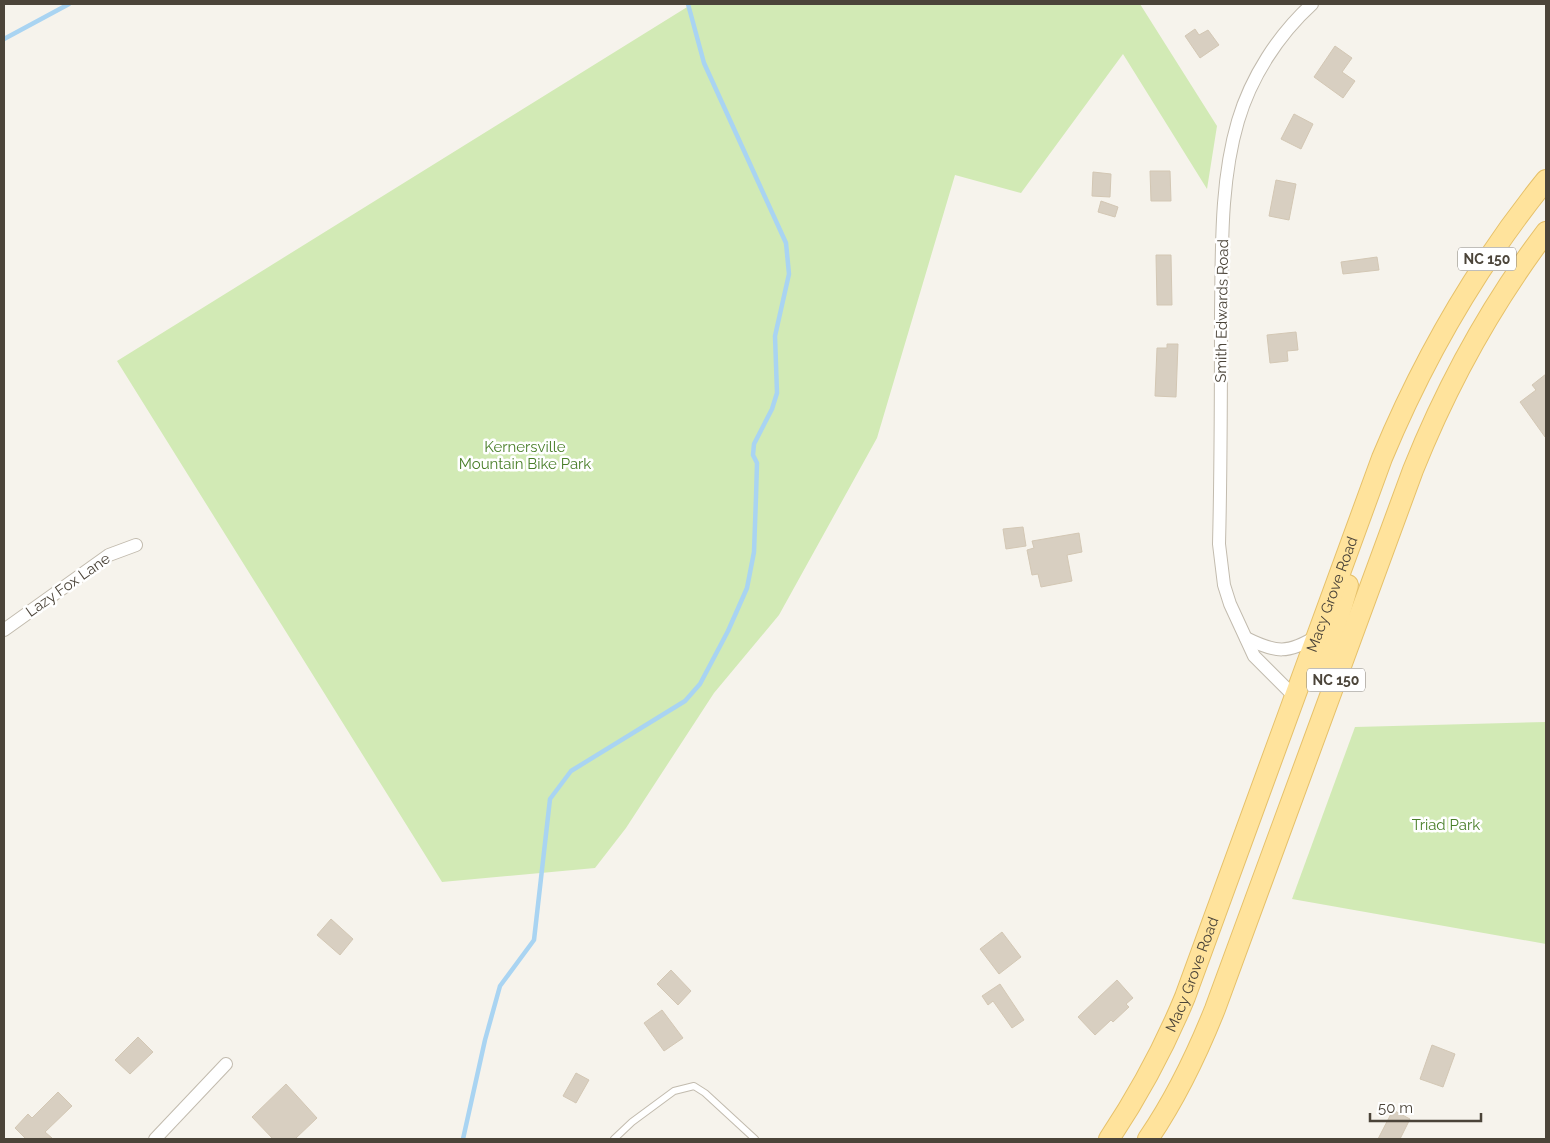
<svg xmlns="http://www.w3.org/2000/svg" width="1550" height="1143" font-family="Raleway,sans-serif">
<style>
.green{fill:#d2eab5}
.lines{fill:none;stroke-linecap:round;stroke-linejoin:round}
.stream{stroke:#a9d4f2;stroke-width:4.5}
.building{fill:#d8cfc1;stroke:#d3c7b4}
.service-casing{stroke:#c2bbae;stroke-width:8}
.minor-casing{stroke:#c2bbae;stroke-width:14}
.primary-casing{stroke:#e6c16a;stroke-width:22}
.service{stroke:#fff;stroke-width:6}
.minor{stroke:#fff;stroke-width:12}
.primary{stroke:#ffe39c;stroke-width:20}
.labels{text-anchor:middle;stroke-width:5;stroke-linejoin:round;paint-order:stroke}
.shield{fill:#fff;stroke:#817c74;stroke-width:1}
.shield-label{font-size:14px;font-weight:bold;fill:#4b4439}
.street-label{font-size:15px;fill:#4b4439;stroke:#fff}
.park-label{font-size:15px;fill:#4a7f2a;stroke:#fff}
</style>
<rect width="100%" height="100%" fill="#f6f3ec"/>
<g class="green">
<polygon points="692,4 1140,4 1217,126 1207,189 1123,54 1021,193 955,175 877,438 779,615 714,693 626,828 595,868 442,882 117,361"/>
<polygon points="1546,722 1546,944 1292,899 1355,727"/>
</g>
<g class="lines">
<g class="stream">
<polyline points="4,39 69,4"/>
<polyline points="463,1139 485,1040 500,986 534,940 550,799 571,771 685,701 700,684 728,631 747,588 754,552 756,497 757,463 753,455 754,444 772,409 777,393 775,336 789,274 786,243 704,63 688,4"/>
</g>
</g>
<g class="building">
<polygon points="1195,29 1199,35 1208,30 1219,45 1200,58 1185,36"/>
<polygon points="1335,46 1352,58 1342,72 1355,81 1343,98 1314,77"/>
<polygon points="1294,114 1313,124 1301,149 1281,139"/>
<polygon points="1150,171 1170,171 1171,201 1151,201"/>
<polygon points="1093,172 1111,174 1110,197 1092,196"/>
<polygon points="1276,180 1296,184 1289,220 1269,216"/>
<polygon points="1101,201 1118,207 1115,217 1098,212"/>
<polygon points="1156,255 1171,255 1172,305 1157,305"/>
<polygon points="1377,257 1379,270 1343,274 1341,262"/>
<polygon points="1296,332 1298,350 1287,351 1288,361 1270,363 1267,335"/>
<polygon points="1167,344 1178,344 1176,397 1155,396 1157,348 1167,348"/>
<polygon points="1546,374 1546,436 1545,437 1520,402 1536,390 1532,385"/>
<polygon points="1023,527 1026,546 1006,549 1003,529"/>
<polygon points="1079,533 1082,552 1067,555 1072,581 1041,587 1038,574 1032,575 1027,550 1034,548 1032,541"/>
<polygon points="331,919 353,939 340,955 317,935"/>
<polygon points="1002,932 1021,957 999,974 980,949"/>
<polygon points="671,970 691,991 678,1005 657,984"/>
<polygon points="1117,980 1133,998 1126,1004 1129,1007 1113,1022 1111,1020 1095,1035 1078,1017"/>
<polygon points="1000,984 1024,1020 1012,1028 993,1001 988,1005 982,996"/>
<polygon points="662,1010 683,1038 664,1051 644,1023"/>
<polygon points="138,1037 153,1052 130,1074 115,1060"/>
<polygon points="1432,1045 1455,1054 1443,1087 1420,1079"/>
<polygon points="576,1073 589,1080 576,1103 563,1096"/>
<polygon points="286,1084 317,1118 295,1139 273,1139 252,1117"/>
<polygon points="58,1092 72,1106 45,1132 52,1138 26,1139 15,1128 28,1114 32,1118"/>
<polygon points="1393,1110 1410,1119 1400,1139 1378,1139"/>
</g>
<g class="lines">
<defs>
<polyline id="service" points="614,1139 632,1122 674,1091 694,1086 705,1093 755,1139"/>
<g id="minor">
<polyline points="4,630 109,555 136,545"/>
<path d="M 1246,638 C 1276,653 1288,654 1317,636"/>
<path d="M 1295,697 L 1254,656 L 1230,604 L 1224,585 L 1219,544 C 1221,467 1221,390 1221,313 C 1222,250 1220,182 1238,121 C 1251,77 1278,35 1312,4"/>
<polyline points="155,1139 226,1064"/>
</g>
<g id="primary">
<polyline points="1334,685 1326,676 1325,665 1348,585"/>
<path id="s1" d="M 1109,1139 C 1139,1094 1164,1048 1185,997 L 1382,458 C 1424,357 1478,264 1546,180"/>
<path d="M 1148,1139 C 1176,1098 1197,1054 1215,1009 L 1413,470 C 1447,385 1491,305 1546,232"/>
</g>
</defs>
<use href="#service" class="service-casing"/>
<use href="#minor" class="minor-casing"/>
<use href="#primary" class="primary-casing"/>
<use href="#service" class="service"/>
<use href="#minor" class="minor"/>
<use href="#primary" class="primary"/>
</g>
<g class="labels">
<g class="shield">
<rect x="1458" y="247.5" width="58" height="23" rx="4"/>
<rect x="1307" y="668.5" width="58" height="23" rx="4"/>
</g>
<g class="shield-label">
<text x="1487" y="264">NC 150</text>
<text x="1336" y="685">NC 150</text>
</g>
<g class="street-label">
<text transform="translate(1222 311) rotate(-89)" y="5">Smith Edwards Road</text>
<text transform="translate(68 585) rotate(-35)" y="5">Lazy Fox Lane</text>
<text dy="5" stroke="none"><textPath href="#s1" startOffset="590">Macy Grove Road</textPath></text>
<text dy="5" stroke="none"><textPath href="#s1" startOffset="185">Macy Grove Road</textPath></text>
</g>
<g class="park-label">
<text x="525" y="452">Kernersville<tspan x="525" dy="17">Mountain Bike Park</tspan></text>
<text x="1446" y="830">Triad Park</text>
</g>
</g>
<rect width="1550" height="1143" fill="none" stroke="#4b4439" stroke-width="10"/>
<path d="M1370 1113v8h111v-8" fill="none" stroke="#4b4439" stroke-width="2.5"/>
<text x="1378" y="1113" font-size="15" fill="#4b4439" stroke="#ffffff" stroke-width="4" paint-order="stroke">50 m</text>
</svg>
